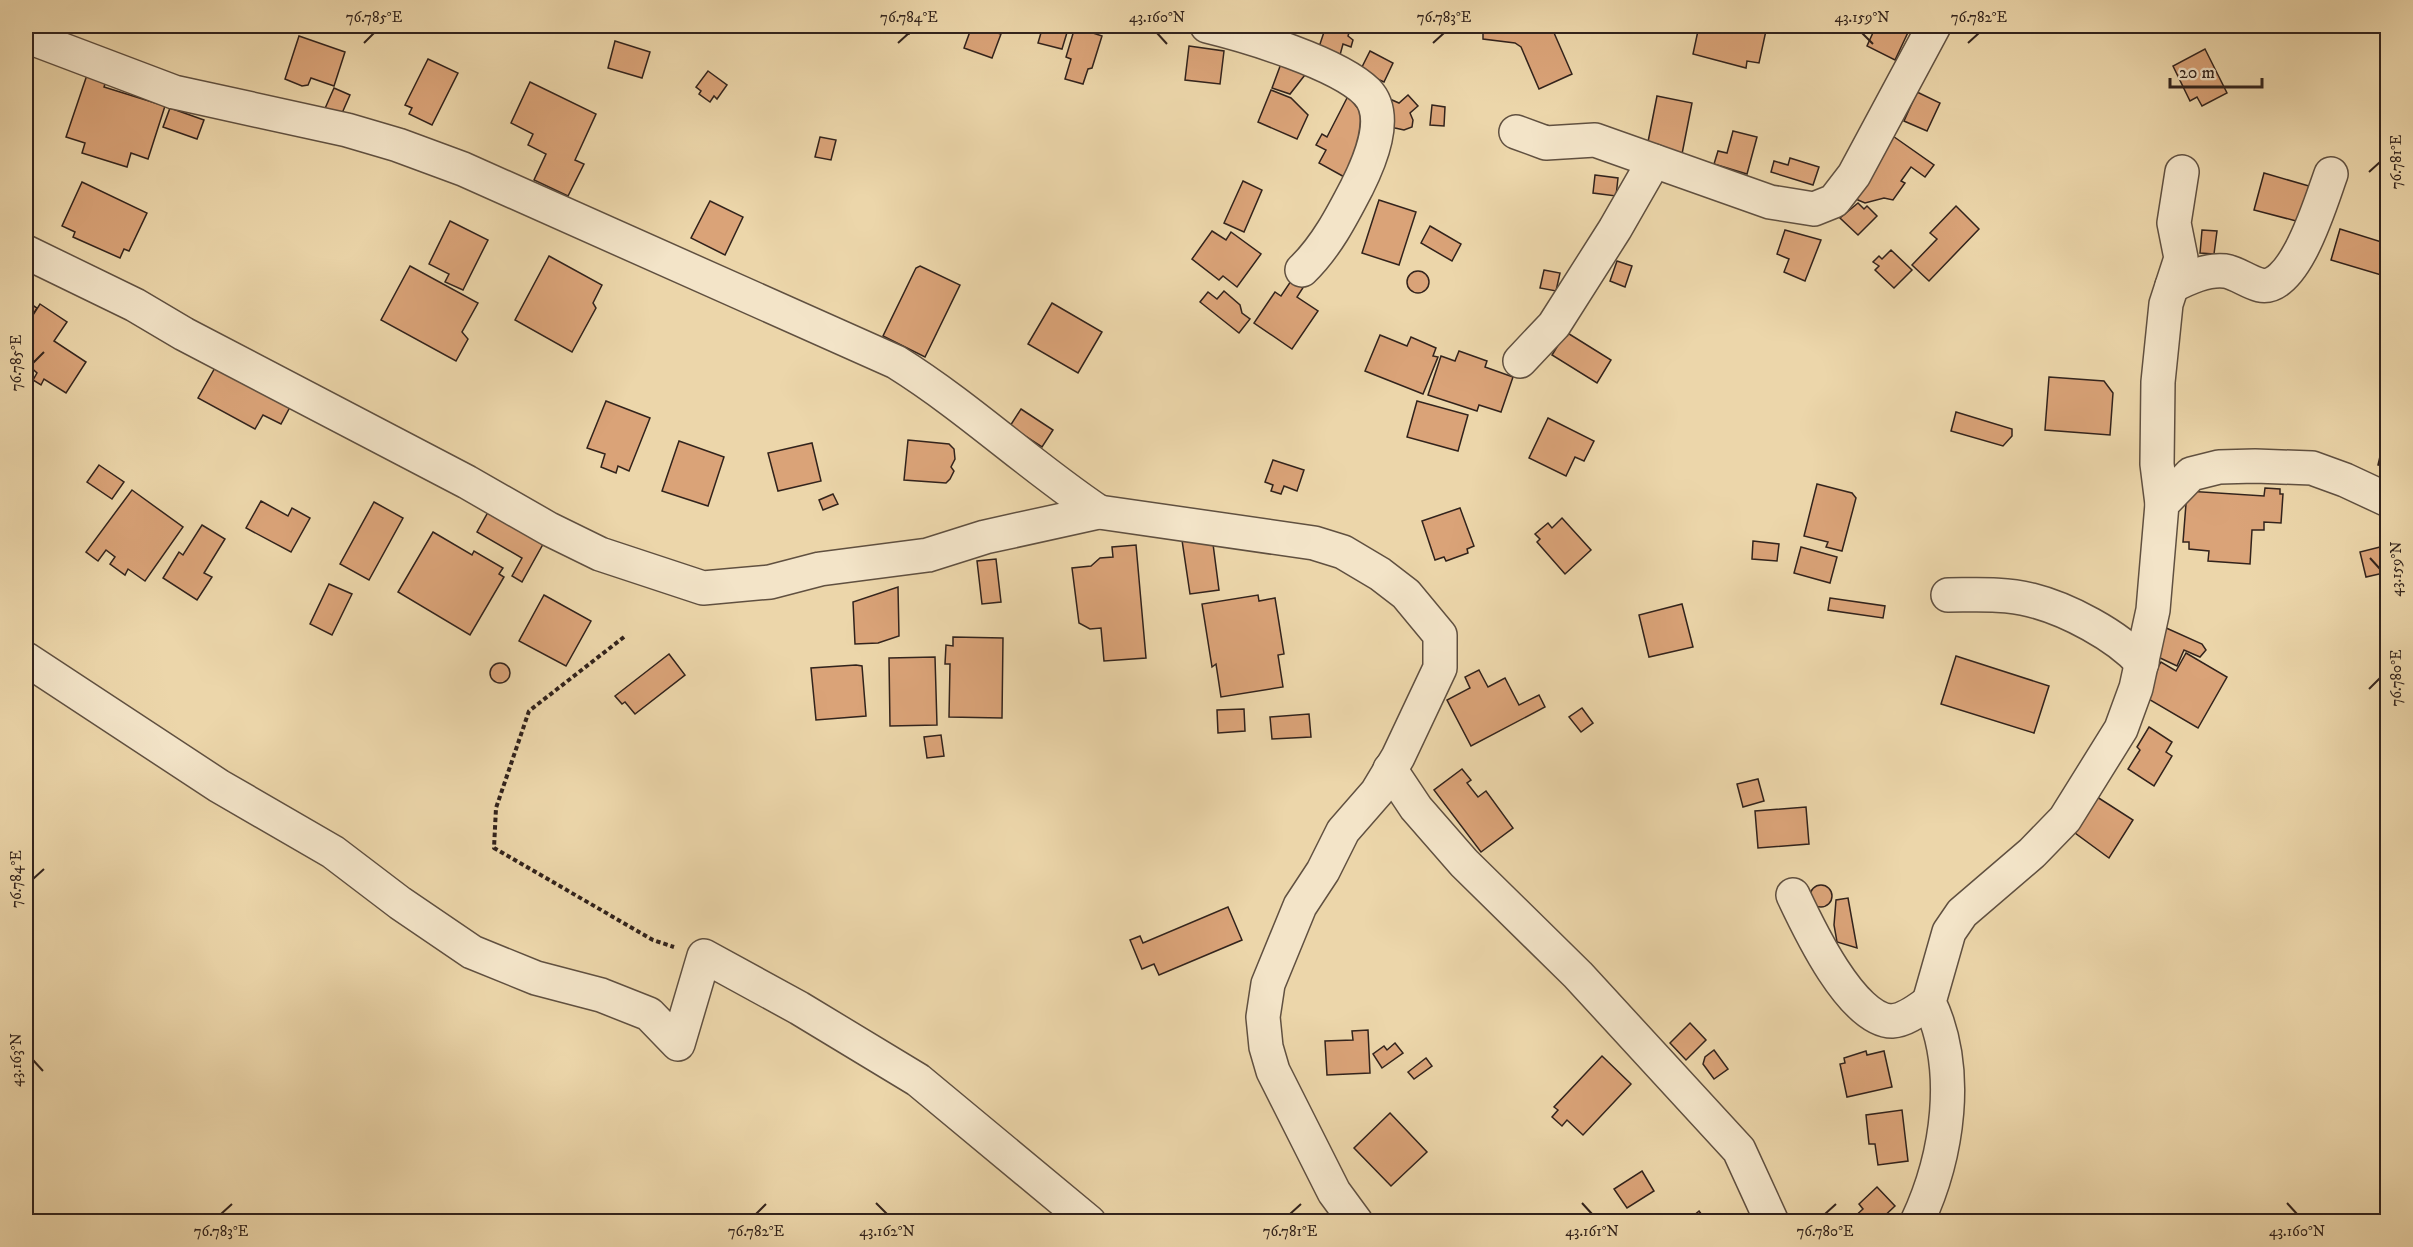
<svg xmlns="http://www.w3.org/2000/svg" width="2413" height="1247" font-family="'IM FELL DW Pica',serif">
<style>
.building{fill:#daa378;stroke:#32231c;stroke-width:1.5}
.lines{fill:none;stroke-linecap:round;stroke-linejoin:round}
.minor-casing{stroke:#605040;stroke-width:36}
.path{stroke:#32231c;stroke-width:4;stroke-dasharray:4.5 3;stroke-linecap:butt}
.minor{stroke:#f3e4c8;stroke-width:33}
.ticks{fill:none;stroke:#32231c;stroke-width:2}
.neatline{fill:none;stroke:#32231c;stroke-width:2}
.ticks-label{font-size:15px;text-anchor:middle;fill:#32231c}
</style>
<rect width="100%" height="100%" fill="#ecd6aa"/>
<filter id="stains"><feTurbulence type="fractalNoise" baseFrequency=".00333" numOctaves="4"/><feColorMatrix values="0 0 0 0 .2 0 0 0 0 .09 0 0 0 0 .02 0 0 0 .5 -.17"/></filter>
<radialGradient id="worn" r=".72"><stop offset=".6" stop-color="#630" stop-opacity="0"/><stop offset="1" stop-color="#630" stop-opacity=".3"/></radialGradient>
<g class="building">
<polygon points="880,26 910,26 909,34 879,28"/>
<polygon points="972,26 1001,34 992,58 964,48"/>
<polygon points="1043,26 1069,26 1062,49 1038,43"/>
<polygon points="1326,26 1351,26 1348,36 1353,40 1351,47 1343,44 1340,55 1319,47"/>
<polygon points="1483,26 1551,26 1572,74 1539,89 1521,47 1515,43 1483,39"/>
<polygon points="1699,26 1767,26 1759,63 1747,61 1746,68 1693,54"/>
<polygon points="1876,26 1911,26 1895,60 1867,46"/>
<polygon points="1075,27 1102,36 1092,68 1088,69 1083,84 1065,79 1071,59 1066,57"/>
<polygon points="299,36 345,52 334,86 311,78 308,85 302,86 285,79"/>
<polygon points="615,41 650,52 642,78 608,68"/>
<polygon points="1189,46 1224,51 1220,84 1185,80"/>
<polygon points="2205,49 2227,93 2202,106 2197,97 2190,101 2173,66"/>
<polygon points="1370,51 1393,63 1384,82 1360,71"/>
<polygon points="428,59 458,73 432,125 409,114 412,108 405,105"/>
<polygon points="1282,61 1308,71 1290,94 1272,88"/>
<polygon points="708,71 727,85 717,99 714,96 710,102 699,94 701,91 696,87"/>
<polygon points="88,72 107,78 104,87 165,106 148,159 131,153 127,167 82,153 85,143 66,137"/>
<polygon points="530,82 596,114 575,160 584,164 568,196 534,180 546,154 528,145 533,134 511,123"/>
<polygon points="334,88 350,95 339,120 323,113"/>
<polygon points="1271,90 1291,98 1308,115 1297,139 1258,122"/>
<polygon points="1917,92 1940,103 1927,131 1904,121"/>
<polygon points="1408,95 1418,106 1410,113 1413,120 1412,127 1404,130 1395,128 1389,125 1387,106 1392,100 1399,103"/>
<polygon points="1348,96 1364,116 1348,179 1319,163 1326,150 1316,145 1322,134 1327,137"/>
<polygon points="1657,96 1692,103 1682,154 1647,147"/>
<polygon points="1432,105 1445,107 1444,126 1430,125"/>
<polygon points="170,108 204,120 197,139 163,127"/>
<polygon points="1733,131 1757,137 1747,174 1714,164 1718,151 1727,153"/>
<polygon points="1890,134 1934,165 1925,177 1911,167 1901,181 1905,183 1893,200 1884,198 1865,203 1858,200 1853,195"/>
<polygon points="820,137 836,140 831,160 815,157"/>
<polygon points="1790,158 1819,167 1813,185 1771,172 1774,161 1788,165"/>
<polygon points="2264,173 2309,186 2300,222 2254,210"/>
<polygon points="1595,175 1618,178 1616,196 1593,193"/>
<polygon points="1243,181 1262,190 1244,232 1224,223"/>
<polygon points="82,182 147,213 129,251 124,249 120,258 73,237 75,232 62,226"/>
<polygon points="1379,200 1416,212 1399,265 1362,253"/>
<polygon points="710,201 743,217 725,255 691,238"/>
<polygon points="1858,203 1864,209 1867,206 1877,216 1858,235 1840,218"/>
<polygon points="1956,206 1979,229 1929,281 1912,265 1937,239 1930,233"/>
<polygon points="450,221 488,240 463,290 445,282 449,274 429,264"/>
<polygon points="1430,226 1461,244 1452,261 1421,243"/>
<polygon points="2340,229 2388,244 2388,277 2331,260"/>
<polygon points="1785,230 1821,240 1805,281 1784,272 1789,259 1777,254"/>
<polygon points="2202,230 2217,231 2214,254 2200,253"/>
<polygon points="1212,231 1226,240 1231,232 1261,254 1237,287 1223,276 1219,280 1192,259"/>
<polygon points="1891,250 1912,270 1894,288 1875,270 1879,266 1873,262 1879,256 1882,259"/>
<polygon points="549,256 602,285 593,303 596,308 572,352 515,320"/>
<polygon points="1617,261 1632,266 1625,287 1610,281"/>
<polygon points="410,266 478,303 462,332 468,339 456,361 381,320"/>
<polygon points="920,266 960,285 925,357 883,336 916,268"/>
<polygon points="1544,270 1560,273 1556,291 1540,288"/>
<circle cx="1418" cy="282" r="11"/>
<polygon points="1295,275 1306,283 1297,297 1318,311 1292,349 1254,323 1275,292 1281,296"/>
<polygon points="1224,291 1240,305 1242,313 1250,319 1239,333 1200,302 1208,292 1217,299"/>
<polygon points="26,301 37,308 30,320 26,317"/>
<polygon points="1052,303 1102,332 1078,373 1028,344"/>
<polygon points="40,304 67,322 54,341 86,362 66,393 44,379 41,385 33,380 37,373 26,363 26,326"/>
<polygon points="1566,332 1611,360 1597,383 1552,355"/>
<polygon points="1380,335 1407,346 1411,337 1436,348 1433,356 1438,357 1423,394 1365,371"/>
<polygon points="1459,351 1487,361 1485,367 1513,377 1501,412 1479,405 1477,411 1428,395 1441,356 1455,361"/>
<polygon points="216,366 290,407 281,424 263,415 255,429 198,398"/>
<polygon points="2049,377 2104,381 2113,393 2110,435 2045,430"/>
<polygon points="606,401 650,418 629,471 618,466 616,473 601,467 605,454 587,448"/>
<polygon points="1417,401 1468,415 1458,451 1407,437"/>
<polygon points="1021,409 1053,430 1042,447 1010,426"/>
<polygon points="1956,412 2012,429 2012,436 2003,446 1951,431"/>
<polygon points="1548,418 1594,441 1584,461 1575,457 1566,476 1529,458"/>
<polygon points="2384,439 2388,439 2388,467 2378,465"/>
<polygon points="908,440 949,444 954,449 955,459 951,467 954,471 950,479 946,483 904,480"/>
<polygon points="679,441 724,457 708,506 662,491"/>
<polygon points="812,443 821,481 778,491 768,453"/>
<polygon points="1273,460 1304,470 1297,491 1284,486 1281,494 1271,491 1273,485 1265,482"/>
<polygon points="99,465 124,482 112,499 87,482"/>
<polygon points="1817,484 1852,493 1856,498 1842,551 1826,547 1828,542 1804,536"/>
<polygon points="2265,488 2280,489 2280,494 2283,494 2281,523 2264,522 2264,530 2252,530 2250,564 2208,561 2209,551 2189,549 2189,542 2183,542 2187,491 2264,496"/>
<polygon points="132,490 183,527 145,581 128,569 125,575 110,564 115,557 106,550 98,561 86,552"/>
<polygon points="833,494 838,504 823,510 819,500"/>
<polygon points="261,501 288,516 292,508 310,518 291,552 246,528"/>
<polygon points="374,502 403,518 369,580 340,564"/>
<polygon points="492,505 547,537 522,582 512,576 522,558 477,532"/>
<polygon points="1460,508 1474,546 1467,549 1468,553 1446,561 1444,557 1435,560 1422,521"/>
<polygon points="1562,518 1591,550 1565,574 1537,542 1540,539 1535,534 1548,523 1552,528"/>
<polygon points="202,525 225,539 204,573 212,577 197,600 163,578 179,552 183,555"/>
<polygon points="433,532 472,555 474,551 503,568 499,574 504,577 470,635 398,592"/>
<polygon points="1182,540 1213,544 1219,590 1190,594"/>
<polygon points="1753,541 1779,544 1777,561 1752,559"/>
<polygon points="1136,545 1146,658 1104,661 1101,628 1090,629 1079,623 1072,568 1091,566 1100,558 1113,557 1112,547"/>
<polygon points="2388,545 2388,572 2366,577 2360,552"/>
<polygon points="1801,547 1837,557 1830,583 1794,573"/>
<polygon points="996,559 1001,602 982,604 977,561"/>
<polygon points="329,584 352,594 332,635 310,624"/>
<polygon points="898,587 899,636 878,643 855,644 853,602"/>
<polygon points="544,595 591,621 566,666 519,641"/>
<polygon points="1258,595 1259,601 1275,598 1284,654 1278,655 1283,687 1221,697 1216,664 1212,667 1202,604"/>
<polygon points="1830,598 1885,606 1883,618 1828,610"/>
<polygon points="1682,604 1693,647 1649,657 1639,615"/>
<polygon points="2164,627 2202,644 2206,650 2200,657 2184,650 2177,666 2156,656"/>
<polygon points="953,637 1003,638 1002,718 949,717 950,664 945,664 946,645 953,646"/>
<polygon points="2186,653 2227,677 2198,728 2145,697 2148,683 2161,662 2176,671"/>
<polygon points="669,654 685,675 635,714 625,702 622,704 615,696"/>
<polygon points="1956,656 2049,686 2034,733 1941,704"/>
<polygon points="935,657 937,725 890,726 889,658"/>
<circle cx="500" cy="673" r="10"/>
<polygon points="856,665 862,666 866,716 816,720 811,668"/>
<polygon points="1479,670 1488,687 1505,678 1519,705 1539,695 1545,707 1471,746 1447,700 1470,688 1465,677"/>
<polygon points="1582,708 1593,723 1581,732 1569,717"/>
<polygon points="1244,709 1245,731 1218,733 1217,710"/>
<polygon points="1309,714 1311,737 1272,739 1270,717"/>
<polygon points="2149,727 2172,742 2166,752 2172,756 2154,786 2128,769 2140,750 2137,747"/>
<polygon points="941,735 944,756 927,758 924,737"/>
<polygon points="1462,769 1471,780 1467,783 1478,797 1486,791 1513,828 1481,852 1434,790"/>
<polygon points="1758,779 1764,801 1743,807 1737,784"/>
<polygon points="2094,795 2133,820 2109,858 2071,830"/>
<polygon points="1806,807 1809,844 1758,848 1755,811"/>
<circle cx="1821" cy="896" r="11"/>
<polygon points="1848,898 1857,948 1837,942 1834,925 1836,900"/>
<polygon points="1228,907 1242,940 1159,975 1154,964 1142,969 1130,940 1140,936 1143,943"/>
<polygon points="1690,1023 1706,1040 1686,1060 1670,1043"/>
<polygon points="1368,1030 1370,1073 1327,1075 1325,1041 1353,1040 1352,1031"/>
<polygon points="1395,1043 1403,1053 1382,1068 1373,1054 1384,1046 1387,1050"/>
<polygon points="1714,1050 1728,1069 1714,1079 1703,1064 1705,1057"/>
<polygon points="1866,1051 1867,1055 1884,1051 1892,1087 1847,1097 1840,1064 1845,1063 1844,1058"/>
<polygon points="1602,1056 1631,1084 1583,1135 1567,1120 1562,1126 1552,1117 1558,1110 1554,1107"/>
<polygon points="1426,1058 1432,1066 1414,1079 1408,1072"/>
<polygon points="1902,1110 1908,1161 1878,1165 1875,1144 1869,1144 1866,1115"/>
<polygon points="1390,1113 1427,1152 1391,1186 1354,1148"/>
<polygon points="1642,1171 1654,1191 1627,1208 1614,1189"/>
<polygon points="1877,1187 1895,1206 1878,1222 1856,1222 1853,1218 1863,1209 1859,1204"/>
<polygon points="1699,1211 1707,1222 1686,1222"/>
</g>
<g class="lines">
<defs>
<g id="minor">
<path d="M 1207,26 C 1248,36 1338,63 1367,92 C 1390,116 1369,163 1357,187 C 1342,216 1326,247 1302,270"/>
<path d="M 26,36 L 174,92 L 347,130 L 398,145 L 463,169 L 896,362 C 968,407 1029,465 1099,512"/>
<polyline points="1516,132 1546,143 1595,140 1770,202 1814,209 1834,201 1854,175 1934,26"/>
<polyline points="26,252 135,305 184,334 467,482 549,529 600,554 703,588 770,582 820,569 928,555 985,537 1099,512 1314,543 1343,552 1380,574 1406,594 1440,635 1440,668 1398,757 1377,792 1343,831 1323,871 1300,906 1268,984 1263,1017 1266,1047 1273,1071 1334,1192 1356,1222"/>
<path d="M 2172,286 C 2188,278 2207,269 2225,271 C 2237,273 2248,282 2260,285 C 2295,293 2322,198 2331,174"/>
<polyline points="1520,361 1554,325 1615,229 1654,161"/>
<polyline points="2162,504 2157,464 2158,382 2166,304 2181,258 2174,223 2182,172"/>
<path d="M 1948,595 C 1974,595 2005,593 2031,600 C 2067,609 2117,635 2142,663"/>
<polyline points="26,659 219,786 333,852 400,903 472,952 536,978 601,995 649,1014 678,1044 704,956 799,1008 918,1080 1089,1222"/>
<polyline points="1390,769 1416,808 1464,863 1578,975 1739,1150 1772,1222"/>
<path d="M 1793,895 C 1808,927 1852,1021 1892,1021 C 1906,1020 1918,1010 1929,1002"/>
<path d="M 1917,1222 C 1948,1156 1961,1069 1929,1002 L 1949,932 L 1962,913 L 2032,853 L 2065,819 L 2121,729 L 2136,688 L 2153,610 L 2162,504 L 2191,474 L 2219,467 L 2255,466 L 2312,468 L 2345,480 L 2388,500"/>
</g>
</defs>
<use href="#minor" class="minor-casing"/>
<polyline class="path" points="624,637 529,711 496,808 494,848 653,940 674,947"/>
<use href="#minor" class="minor"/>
</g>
<path class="ticks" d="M 1157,33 L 1167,44M 1862,33 L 1873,44M 364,43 L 374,33M 898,43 L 909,33M 1433,43 L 1444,33M 1968,43 L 1979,33M 2369,172 L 2380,162M 33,363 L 44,352M 2370,558 L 2380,569M 2369,689 L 2380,678M 33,879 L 44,869M 33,1060 L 43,1071M 876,1203 L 887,1214M 1582,1203 L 1592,1214M 2287,1203 L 2297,1214M 221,1214 L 232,1204M 756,1214 L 766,1204M 1290,1214 L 1301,1204M 1825,1214 L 1836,1204"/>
<rect width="2413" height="1247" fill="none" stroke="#ecd6aa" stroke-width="66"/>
<path d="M2170 78v9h92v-9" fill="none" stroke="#32231c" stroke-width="3"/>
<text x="2179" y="78" font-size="18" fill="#32231c" stroke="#f3e4c8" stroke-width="4.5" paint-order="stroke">20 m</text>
<rect x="33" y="33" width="2347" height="1181" class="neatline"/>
<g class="ticks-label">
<text x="374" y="22">76.785°E</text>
<text x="909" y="22">76.784°E</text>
<text x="1157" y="22">43.160°N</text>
<text x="1444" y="22">76.783°E</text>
<text x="1862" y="22">43.159°N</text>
<text x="1979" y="22">76.782°E</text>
<text transform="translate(2396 162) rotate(-90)" y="5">76.781°E</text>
<text transform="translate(16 363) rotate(-90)" y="5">76.785°E</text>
<text transform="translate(2396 569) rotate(-90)" y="5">43.159°N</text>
<text transform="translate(2396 678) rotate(-90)" y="5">76.780°E</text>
<text transform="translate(16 879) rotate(-90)" y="5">76.784°E</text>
<text transform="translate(16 1060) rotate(-90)" y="5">43.163°N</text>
<text x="221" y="1236">76.783°E</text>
<text x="756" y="1236">76.782°E</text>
<text x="887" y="1236">43.162°N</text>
<text x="1290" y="1236">76.781°E</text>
<text x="1592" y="1236">43.161°N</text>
<text x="1825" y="1236">76.780°E</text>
<text x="2297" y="1236">43.160°N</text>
</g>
<rect width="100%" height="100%" filter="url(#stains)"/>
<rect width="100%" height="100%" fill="url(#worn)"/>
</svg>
